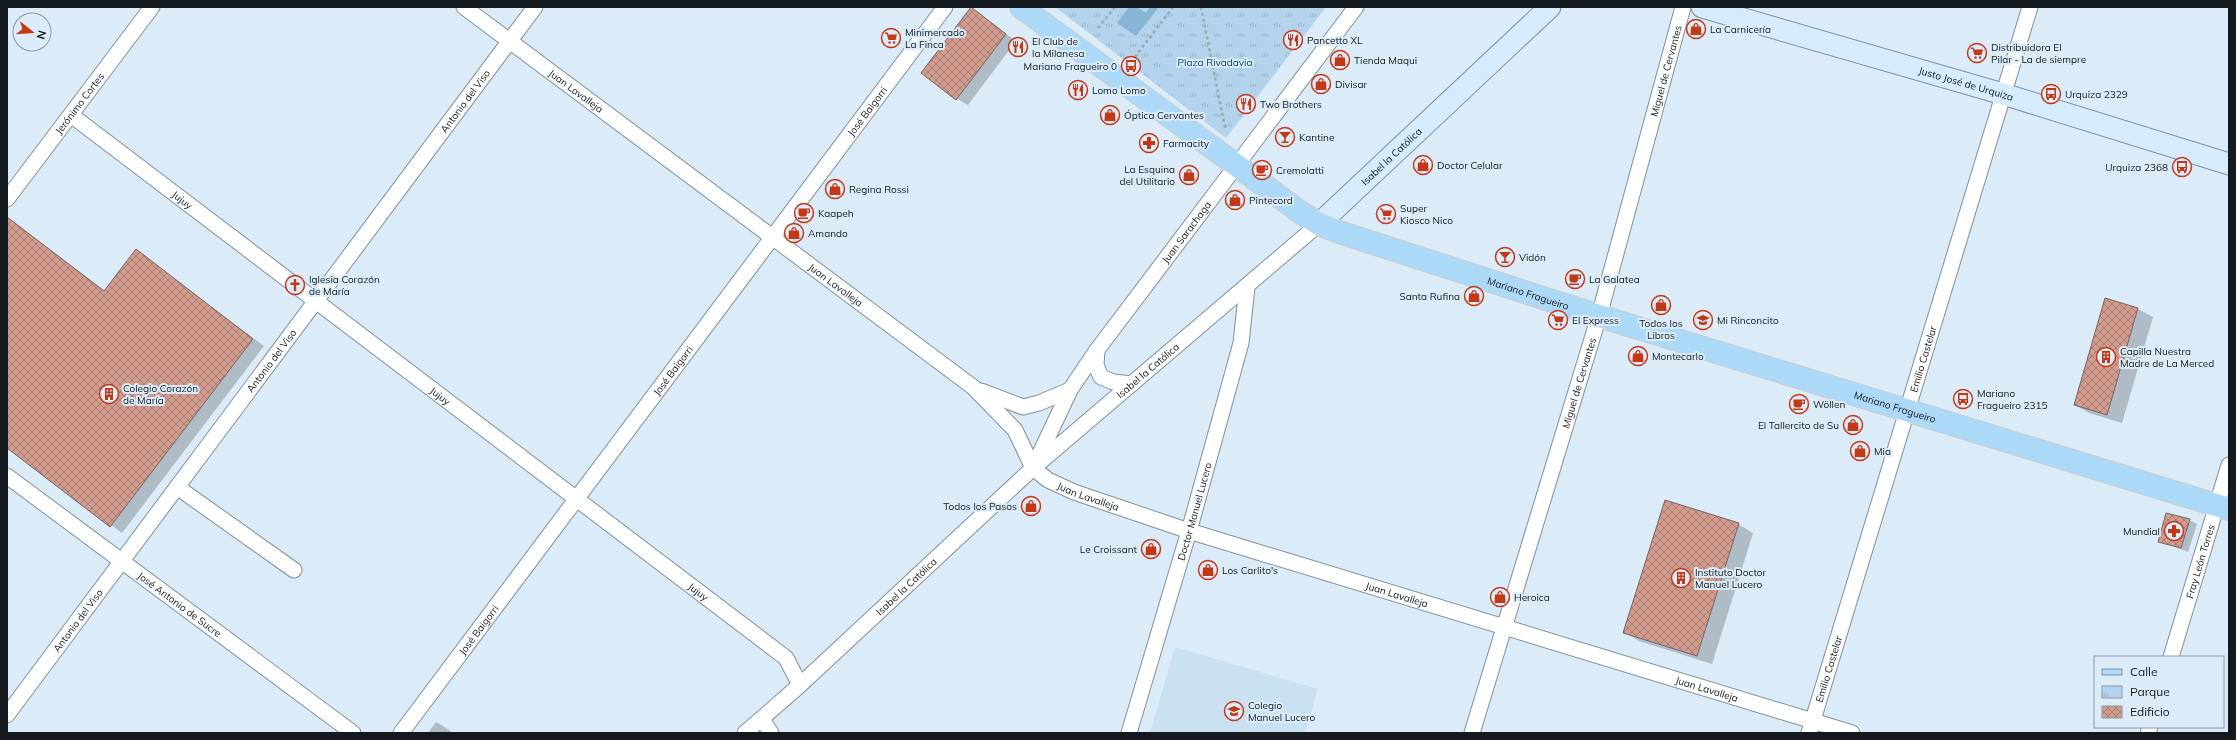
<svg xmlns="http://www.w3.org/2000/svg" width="2236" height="740" font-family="Mulish,sans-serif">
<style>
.built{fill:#cae1f2}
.park{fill:url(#park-tufts)}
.water{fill:#88b5d6}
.shadow{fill:#0003}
.building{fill:url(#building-cross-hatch);stroke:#776561}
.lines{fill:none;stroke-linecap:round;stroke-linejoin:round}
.street-casing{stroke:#81909b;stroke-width:17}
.secondary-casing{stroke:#81909b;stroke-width:23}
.primary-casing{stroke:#cbcccd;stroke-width:24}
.path{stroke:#9ba8b1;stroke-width:2.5;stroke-dasharray:3 3;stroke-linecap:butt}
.street{stroke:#fff;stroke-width:15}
.secondary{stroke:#d6ecfc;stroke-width:21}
.primary{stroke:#acd9f8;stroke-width:22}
.labels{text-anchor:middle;stroke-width:4;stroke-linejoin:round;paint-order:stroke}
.poi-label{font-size:10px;fill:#13191d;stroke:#dbecf8;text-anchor:start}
.park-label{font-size:10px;fill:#013d5d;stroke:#dbecf8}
.street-label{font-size:10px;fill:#13191d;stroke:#dbecf8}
</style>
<defs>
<pattern id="park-tufts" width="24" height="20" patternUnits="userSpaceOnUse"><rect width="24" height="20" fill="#b2d3eb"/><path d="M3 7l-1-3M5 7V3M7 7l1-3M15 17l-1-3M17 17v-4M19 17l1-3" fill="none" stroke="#98b5c9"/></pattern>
<pattern id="building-cross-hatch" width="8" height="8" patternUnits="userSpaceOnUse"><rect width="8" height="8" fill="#d19b8e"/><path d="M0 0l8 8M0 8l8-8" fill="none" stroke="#a87e73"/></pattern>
</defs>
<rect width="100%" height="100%" fill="#dbecf8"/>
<polygon class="built" points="1175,647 1318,689 1305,733 1150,733"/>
<polygon class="park" points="1055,7 1326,7 1226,138"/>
<polygon class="water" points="1129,7 1137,7 1146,13 1150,7 1159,7 1136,36 1117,23"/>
<g class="shadow">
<polygon points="971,9 1016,41 968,105 957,99"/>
<polygon points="7,217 105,291 136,251 264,346 122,533 7,447"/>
<polygon points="2106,299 2138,309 2153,317 2122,423 2089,413 2075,405"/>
<polygon points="2189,520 2197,524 2188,552 2159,541"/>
<polygon points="1738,524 1753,533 1712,664 1639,641 1624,632"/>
<polygon points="436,722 443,726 453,733 428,733"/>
</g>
<g class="building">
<polygon points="971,7 1006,34 956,100 921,73"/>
<polygon points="7,217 104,291 136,249 253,339 110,527 7,448"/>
<polygon points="2105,298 2138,308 2107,415 2074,405"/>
<polygon points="1665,500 1739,523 1697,656 1623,633"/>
<polygon points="2166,513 2190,519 2181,548 2158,542"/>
</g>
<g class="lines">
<defs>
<g id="street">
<path id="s1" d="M 464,7 L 973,387 L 1015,430 L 1033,468 L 1048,480 L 1074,492 L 1189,531 L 1852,733"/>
<path id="s2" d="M 71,115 L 786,658 L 800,685"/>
<path id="s3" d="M 7,199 L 152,7"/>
<polyline points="1097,350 1096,365 1101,377 1113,382 1132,384"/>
<polyline points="981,391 1023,407 1039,403 1070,390"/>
<path id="s4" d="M 1035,464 L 1070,390 L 1097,350 L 1356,7"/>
<path id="s5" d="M 7,476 L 353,733"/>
<polyline points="177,487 294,570"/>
<path id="s6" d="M 2171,657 L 2229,465"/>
<path id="s7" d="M 7,715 L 535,7"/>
<polyline points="762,719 771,733"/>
<path id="s8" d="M 401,733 L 945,7"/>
<path id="s9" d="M 745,733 L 800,685 L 1033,468 L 1319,224"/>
<path id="s10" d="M 1129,733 L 1189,531 L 1241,343 L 1247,287"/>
<path id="s11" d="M 1472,733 L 1599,316 L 1683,7"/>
<path id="s12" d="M 1809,733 L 2030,7"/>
<polyline points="2148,733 2150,727"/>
</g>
<g id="secondary">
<path id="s13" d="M 1702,7 L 2003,94 L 2229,164"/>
<path id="s14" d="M 1319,224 L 1550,7"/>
</g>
<g id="primary">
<path id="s15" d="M 1021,7 L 1300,212 L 1319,224 L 1342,233 L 1599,316 L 2229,509"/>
</g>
</defs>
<use href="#street" class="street-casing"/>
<use href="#secondary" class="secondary-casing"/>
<use href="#primary" class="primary-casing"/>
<g class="path">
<polyline points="1201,7 1225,128"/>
<polyline points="1098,28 1115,7"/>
<polyline points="1135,57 1173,7"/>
</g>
<use href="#street" class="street"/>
<use href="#secondary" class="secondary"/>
<use href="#primary" class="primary"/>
</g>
<defs>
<symbol id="shop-ring" viewBox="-11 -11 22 22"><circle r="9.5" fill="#dbecf8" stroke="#c33918" stroke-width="1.5"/><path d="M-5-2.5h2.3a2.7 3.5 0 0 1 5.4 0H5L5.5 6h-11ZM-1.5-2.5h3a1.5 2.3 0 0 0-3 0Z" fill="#c33918"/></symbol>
<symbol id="supermarket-ring" viewBox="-11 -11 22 22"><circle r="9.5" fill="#dbecf8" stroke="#c33918" stroke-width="1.5"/><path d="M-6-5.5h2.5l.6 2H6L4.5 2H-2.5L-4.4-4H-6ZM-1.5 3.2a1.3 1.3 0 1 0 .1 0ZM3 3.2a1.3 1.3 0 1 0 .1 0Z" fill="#c33918"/></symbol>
<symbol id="restaurant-ring" viewBox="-11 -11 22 22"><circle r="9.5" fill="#dbecf8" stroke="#c33918" stroke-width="1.5"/><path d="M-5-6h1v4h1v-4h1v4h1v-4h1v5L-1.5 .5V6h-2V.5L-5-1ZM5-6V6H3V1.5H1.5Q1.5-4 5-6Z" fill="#c33918"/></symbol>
<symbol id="bus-ring" viewBox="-11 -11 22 22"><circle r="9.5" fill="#dbecf8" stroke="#c33918" stroke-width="1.5"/><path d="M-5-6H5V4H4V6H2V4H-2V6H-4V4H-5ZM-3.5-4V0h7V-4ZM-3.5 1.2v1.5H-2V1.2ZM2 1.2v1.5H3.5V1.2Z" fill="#c33918"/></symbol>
<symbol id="bar-ring" viewBox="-11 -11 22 22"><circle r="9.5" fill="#dbecf8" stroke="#c33918" stroke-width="1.5"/><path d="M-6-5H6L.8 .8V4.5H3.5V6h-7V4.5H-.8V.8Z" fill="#c33918"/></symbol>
<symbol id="pharmacy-ring" viewBox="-11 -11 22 22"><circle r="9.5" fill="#dbecf8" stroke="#c33918" stroke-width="1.5"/><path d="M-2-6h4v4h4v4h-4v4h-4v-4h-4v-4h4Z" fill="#c33918"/></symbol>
<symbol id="cafe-ring" viewBox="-11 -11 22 22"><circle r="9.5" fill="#dbecf8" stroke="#c33918" stroke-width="1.5"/><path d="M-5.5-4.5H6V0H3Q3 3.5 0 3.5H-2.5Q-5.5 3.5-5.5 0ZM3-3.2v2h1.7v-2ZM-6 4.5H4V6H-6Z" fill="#c33918"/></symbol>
<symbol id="church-ring" viewBox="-11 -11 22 22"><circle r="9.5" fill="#dbecf8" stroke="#c33918" stroke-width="1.5"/><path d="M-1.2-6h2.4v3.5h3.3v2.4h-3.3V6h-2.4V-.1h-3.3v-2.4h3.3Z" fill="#c33918"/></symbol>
<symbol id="school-ring" viewBox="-11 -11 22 22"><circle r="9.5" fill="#dbecf8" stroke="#c33918" stroke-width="1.5"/><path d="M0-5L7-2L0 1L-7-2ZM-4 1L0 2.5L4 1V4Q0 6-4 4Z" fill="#c33918"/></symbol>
<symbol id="building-ring" viewBox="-11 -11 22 22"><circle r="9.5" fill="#dbecf8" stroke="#c33918" stroke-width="1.5"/><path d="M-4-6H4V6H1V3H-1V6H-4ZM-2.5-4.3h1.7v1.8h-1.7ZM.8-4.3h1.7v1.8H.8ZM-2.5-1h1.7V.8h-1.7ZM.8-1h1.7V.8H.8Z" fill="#c33918"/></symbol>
</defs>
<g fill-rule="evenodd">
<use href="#shop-ring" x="1685" y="18" width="22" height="22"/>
<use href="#supermarket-ring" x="880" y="27" width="22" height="22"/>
<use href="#restaurant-ring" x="1282" y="29" width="22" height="22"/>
<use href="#restaurant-ring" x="1007" y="36" width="22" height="22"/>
<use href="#supermarket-ring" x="1966" y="42" width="22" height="22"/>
<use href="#shop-ring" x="1329" y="49" width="22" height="22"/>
<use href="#bus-ring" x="1120" y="55" width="22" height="22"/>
<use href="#shop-ring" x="1310" y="73" width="22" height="22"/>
<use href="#restaurant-ring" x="1067" y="79" width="22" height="22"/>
<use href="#bus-ring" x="2040" y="83" width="22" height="22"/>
<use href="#restaurant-ring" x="1235" y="93" width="22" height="22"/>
<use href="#shop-ring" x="1099" y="104" width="22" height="22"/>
<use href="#bar-ring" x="1274" y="126" width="22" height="22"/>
<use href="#pharmacy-ring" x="1138" y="132" width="22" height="22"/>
<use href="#shop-ring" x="1412" y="154" width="22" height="22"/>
<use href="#bus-ring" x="2171" y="156" width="22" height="22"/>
<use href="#cafe-ring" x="1251" y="159" width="22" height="22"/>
<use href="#shop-ring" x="1178" y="164" width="22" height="22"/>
<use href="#shop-ring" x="824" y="178" width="22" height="22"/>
<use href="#shop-ring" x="1224" y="189" width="22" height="22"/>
<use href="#cafe-ring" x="793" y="202" width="22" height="22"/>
<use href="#supermarket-ring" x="1375" y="203" width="22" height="22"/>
<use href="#shop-ring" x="783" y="222" width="22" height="22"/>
<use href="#bar-ring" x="1494" y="246" width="22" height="22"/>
<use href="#cafe-ring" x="1564" y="268" width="22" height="22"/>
<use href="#church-ring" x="284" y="274" width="22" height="22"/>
<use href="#shop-ring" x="1463" y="285" width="22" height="22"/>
<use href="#shop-ring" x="1650" y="294" width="22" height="22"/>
<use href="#supermarket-ring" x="1547" y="309" width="22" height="22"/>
<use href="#school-ring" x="1692" y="309" width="22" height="22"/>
<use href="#shop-ring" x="1627" y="345" width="22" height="22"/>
<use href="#building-ring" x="2095" y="346" width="22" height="22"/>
<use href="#building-ring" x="98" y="383" width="22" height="22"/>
<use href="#bus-ring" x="1952" y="388" width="22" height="22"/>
<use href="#cafe-ring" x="1788" y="393" width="22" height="22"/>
<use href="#shop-ring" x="1842" y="414" width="22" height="22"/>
<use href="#shop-ring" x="1849" y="440" width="22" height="22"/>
<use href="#shop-ring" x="1020" y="495" width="22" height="22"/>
<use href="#pharmacy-ring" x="2163" y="520" width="22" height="22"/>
<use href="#shop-ring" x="1140" y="538" width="22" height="22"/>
<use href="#shop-ring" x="1197" y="559" width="22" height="22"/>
<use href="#building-ring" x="1670" y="567" width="22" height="22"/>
<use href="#shop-ring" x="1489" y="586" width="22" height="22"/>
<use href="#school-ring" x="1223" y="700" width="22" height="22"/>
</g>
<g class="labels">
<g class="poi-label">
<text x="1710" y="33">La Carnicería</text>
<text x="905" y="36">Minimercado<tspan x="905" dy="12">La Finca</tspan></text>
<text x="1307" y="44">Pancetto XL</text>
<text x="1032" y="45">El Club de<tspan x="1032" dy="12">la Milanesa</tspan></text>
<text x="1991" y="51">Distribuidora El<tspan x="1991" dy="12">Pilar - La de siempre</tspan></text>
<text x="1354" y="64">Tienda Maqui</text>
<text x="1117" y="70" text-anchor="end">Mariano Fragueiro 0</text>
<text x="1335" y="88">Divisar</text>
<text x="1092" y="94">Lomo Lomo</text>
<text x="2065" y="98">Urquiza 2329</text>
<text x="1260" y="108">Two Brothers</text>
<text x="1124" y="119">Óptica Cervantes</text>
<text x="1299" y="141">Kantine</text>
<text x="1163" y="147">Farmacity</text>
<text x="1437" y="169">Doctor Celular</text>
<text x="2168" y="171" text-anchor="end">Urquiza 2368</text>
<text x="1175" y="173" text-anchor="end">La Esquina<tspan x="1175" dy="12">del Utilitario</tspan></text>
<text x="1276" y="174">Cremolatti</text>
<text x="849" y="193">Regina Rossi</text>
<text x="1249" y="204">Pintecord</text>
<text x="1400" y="212">Super<tspan x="1400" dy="12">Kiosco Nico</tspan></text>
<text x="818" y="217">Kaapeh</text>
<text x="808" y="237">Amando</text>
<text x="1519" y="261">Vidón</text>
<text x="309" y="283">Iglesia Corazón<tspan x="309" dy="12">de María</tspan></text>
<text x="1589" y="283">La Galatea</text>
<text x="1460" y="300" text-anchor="end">Santa Rufina</text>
<text x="1572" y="324">El Express</text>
<text x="1717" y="324">Mi Rinconcito</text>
<text x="1661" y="327" text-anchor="middle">Todos los<tspan x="1661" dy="12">Libros</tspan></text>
<text x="2120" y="355">Capilla Nuestra<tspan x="2120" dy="12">Madre de La Merced</tspan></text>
<text x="1652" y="360">Montecarlo</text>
<text x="123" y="392">Colegio Corazón<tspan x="123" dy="12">de María</tspan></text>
<text x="1977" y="397">Mariano<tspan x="1977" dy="12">Fragueiro 2315</tspan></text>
<text x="1813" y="408">Wöllen</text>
<text x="1839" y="429" text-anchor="end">El Tallercito de Su</text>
<text x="1874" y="455">Mia</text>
<text x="1017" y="510" text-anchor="end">Todos los Pasos</text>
<text x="2160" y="535" text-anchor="end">Mundial</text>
<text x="1137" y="553" text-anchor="end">Le Croissant</text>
<text x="1222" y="574">Los Carlito's</text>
<text x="1695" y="576">Instituto Doctor<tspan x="1695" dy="12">Manuel Lucero</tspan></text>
<text x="1514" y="601">Heroica</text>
<text x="1248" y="709">Colegio<tspan x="1248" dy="12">Manuel Lucero</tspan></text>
</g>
<g class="park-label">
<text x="1215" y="66">Plaza Rivadavia</text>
</g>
<g class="street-label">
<text dy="4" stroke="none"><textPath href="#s11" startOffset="690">Miguel de Cervantes</textPath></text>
<text dy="4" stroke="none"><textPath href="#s13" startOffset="275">Justo José de Urquiza</textPath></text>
<text dy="4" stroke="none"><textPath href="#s1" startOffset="140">Juan Lavalleja</textPath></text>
<text dy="4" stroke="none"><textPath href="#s7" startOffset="766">Antonio del Viso</textPath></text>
<text dy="4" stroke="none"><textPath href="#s3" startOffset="120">Jerónimo Cortes</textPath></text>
<text dy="4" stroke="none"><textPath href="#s8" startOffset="777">José Baigorri</textPath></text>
<text dy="4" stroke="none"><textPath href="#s14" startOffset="99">Isabel la Católica</textPath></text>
<text dy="4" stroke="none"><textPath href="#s2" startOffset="140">Jujuy</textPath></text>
<text dy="4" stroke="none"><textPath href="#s4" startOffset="278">Juan Sarachaga</textPath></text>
<text dy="4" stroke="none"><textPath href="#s1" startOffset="464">Juan Lavalleja</textPath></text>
<text dy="4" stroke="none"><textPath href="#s15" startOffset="589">Mariano Fragueiro</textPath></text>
<text dy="4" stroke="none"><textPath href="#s12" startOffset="391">Emilio Castelar</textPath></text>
<text dy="4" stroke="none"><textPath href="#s7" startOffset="442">Antonio del Viso</textPath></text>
<text dy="4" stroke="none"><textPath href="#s8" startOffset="453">José Baigorri</textPath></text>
<text dy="4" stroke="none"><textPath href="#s9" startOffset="542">Isabel la Católica</textPath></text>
<text dy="4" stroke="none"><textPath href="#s11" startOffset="366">Miguel de Cervantes</textPath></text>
<text dy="4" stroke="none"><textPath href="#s2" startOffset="464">Jujuy</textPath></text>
<text dy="4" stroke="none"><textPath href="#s15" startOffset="973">Mariano Fragueiro</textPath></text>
<text dy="4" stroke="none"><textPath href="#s1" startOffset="800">Juan Lavalleja</textPath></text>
<text dy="4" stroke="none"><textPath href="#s10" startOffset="231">Doctor Manuel Lucero</textPath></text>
<text dy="4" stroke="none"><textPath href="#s6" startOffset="100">Fray León Torres</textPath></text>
<text dy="4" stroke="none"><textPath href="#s9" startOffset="218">Isabel la Católica</textPath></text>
<text dy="4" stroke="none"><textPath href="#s2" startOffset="788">Jujuy</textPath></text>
<text dy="4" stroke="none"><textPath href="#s1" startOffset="1124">Juan Lavalleja</textPath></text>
<text dy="4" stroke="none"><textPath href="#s5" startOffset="215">José Antonio de Sucre</textPath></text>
<text dy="4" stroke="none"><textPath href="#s7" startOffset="118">Antonio del Viso</textPath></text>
<text dy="4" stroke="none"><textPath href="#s8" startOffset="129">José Baigorri</textPath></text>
<text dy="4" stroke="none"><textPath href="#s12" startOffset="67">Emilio Castelar</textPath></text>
<text dy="4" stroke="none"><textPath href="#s1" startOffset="1448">Juan Lavalleja</textPath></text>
</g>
</g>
<rect width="2236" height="740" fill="none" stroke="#13191d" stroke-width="16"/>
<rect x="2094" y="656" width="130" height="72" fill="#dbecf8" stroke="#8b98a0"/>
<rect x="2102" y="669" width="20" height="6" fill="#acd9f8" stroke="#8b98a0"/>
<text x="2130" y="676" font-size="12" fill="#13191d">Calle</text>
<rect x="2102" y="686" width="20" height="12" fill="url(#park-tufts)" stroke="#8b98a0"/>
<text x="2130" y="696" font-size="12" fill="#13191d">Parque</text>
<rect x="2102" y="706" width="20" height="12" fill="url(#building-cross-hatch)" stroke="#8b98a0"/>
<text x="2130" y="716" font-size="12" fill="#13191d">Edificio</text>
<g transform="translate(32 32) rotate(107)"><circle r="19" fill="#dbecf8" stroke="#8b98a0"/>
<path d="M0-3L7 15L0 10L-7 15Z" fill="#c33918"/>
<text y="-6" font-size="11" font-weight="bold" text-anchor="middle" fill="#13191d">N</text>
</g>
</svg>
